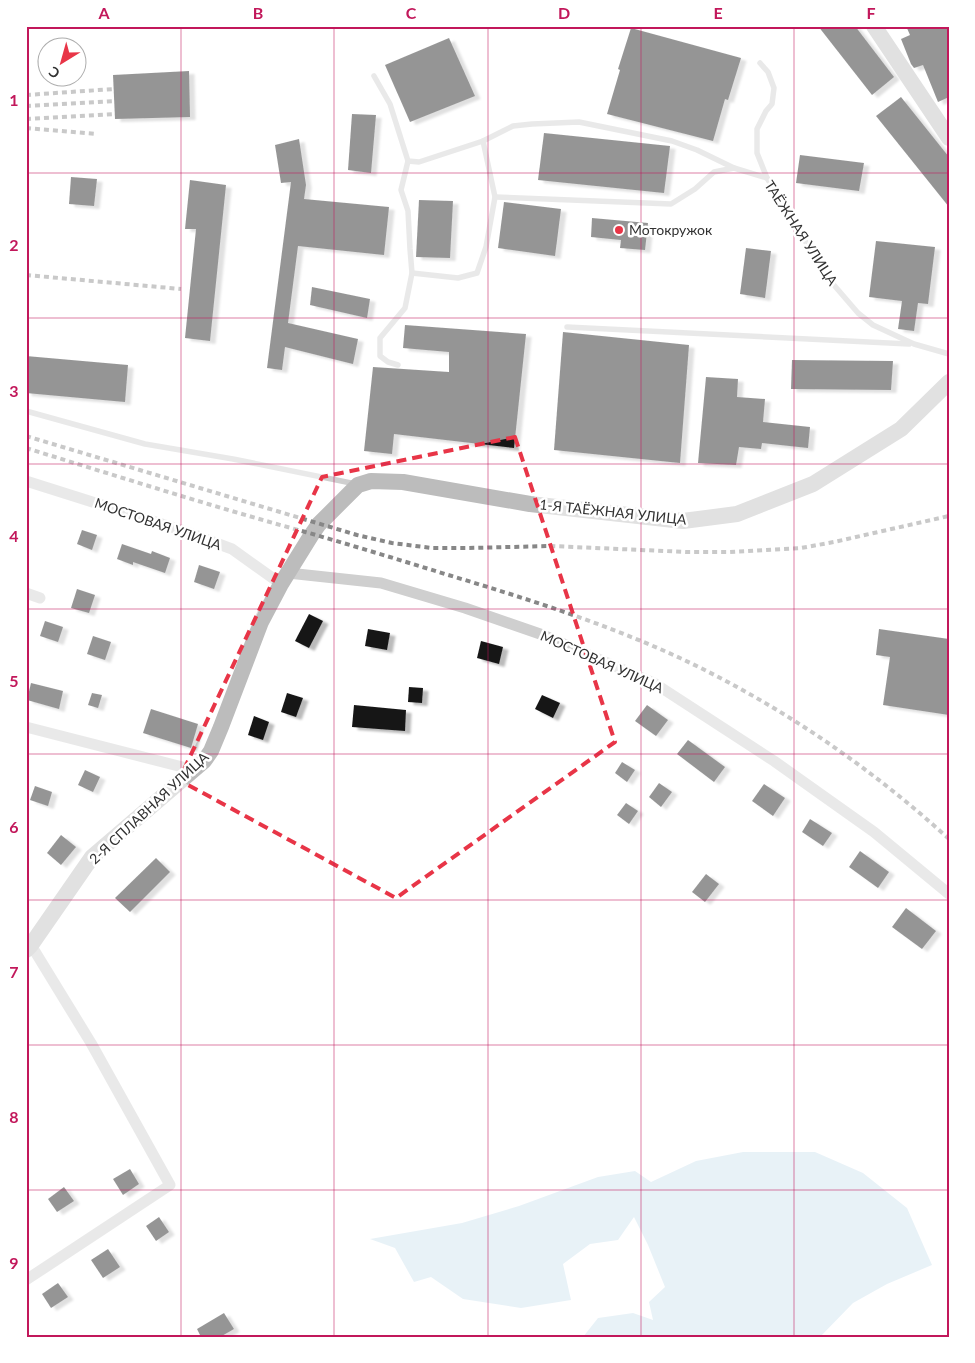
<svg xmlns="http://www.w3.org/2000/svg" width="975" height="1363" font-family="Lato,sans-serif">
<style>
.water{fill:#cde2ee}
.building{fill:#191919;filter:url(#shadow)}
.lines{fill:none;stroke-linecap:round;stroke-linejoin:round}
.lane{stroke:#cfcfcf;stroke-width:5.5}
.street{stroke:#cfcfcf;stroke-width:11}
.secondary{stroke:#bcbcbc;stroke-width:16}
.rail{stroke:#878787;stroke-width:4;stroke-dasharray:5 4;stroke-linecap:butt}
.marked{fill:none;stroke:#e83547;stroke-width:4;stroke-dasharray:10 6;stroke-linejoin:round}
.grid{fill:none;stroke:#c2185b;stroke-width:1;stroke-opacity:0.55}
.poi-dot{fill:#e83547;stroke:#fff;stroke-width:2}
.labels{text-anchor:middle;stroke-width:5;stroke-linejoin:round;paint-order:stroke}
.poi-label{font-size:14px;fill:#323232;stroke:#fff;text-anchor:start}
.street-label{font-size:14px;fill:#323232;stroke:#fff}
.neatline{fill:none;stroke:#c2185b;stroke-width:2}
.grid-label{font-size:16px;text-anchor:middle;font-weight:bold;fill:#c2185b}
</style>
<defs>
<filter id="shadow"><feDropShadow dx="5.5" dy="3" stdDeviation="1" flood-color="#0004"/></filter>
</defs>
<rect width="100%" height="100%" fill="#fff"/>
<polygon class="water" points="743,1152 815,1152 863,1173 907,1208 932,1265 887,1284 853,1303 820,1337 583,1337 598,1318 633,1313 653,1320 649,1302 665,1287 648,1245 634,1217 618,1240 590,1244 563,1264 571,1300 521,1308 463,1299 431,1277 414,1282 395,1248 370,1239 462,1223 519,1206 598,1177 635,1171 651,1182 696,1161"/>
<g class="building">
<polygon points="818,26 855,26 894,77 872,95"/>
<polygon points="906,26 949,26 949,97 938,102 923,65 914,68 911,64 901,39 910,35"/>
<polygon points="631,28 741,58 728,100 725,99 713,141 607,114 620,70 618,69"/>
<polygon points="449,38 475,96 410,122 385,65"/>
<polygon points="189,71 190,117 115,119 113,75"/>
<polygon points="901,97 949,157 949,207 876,116"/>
<polygon points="352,114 376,115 371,173 348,170"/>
<polygon points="544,133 670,146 664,193 538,180"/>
<polygon points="299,139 306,185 304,199 389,207 384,255 298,246 288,323 358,339 353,364 285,347 282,370 267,368 291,182 281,183 275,145"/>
<polygon points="800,155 864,163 859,191 796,183"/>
<polygon points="71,177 97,179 94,206 69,204"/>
<polygon points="190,180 226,185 210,341 185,338 196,229 185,229"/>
<polygon points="419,200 453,201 450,258 416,257"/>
<polygon points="504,202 561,209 555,256 498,248"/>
<polygon points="592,218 648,223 645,250 620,248 621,240 591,237"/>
<polygon points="876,241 935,247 928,304 918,303 914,331 898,329 902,301 869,297"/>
<polygon points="746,248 771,251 765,298 740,294"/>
<polygon points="312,287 370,299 367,318 310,305"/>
<polygon points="405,325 526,334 514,448 394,434 392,454 364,451 373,367 449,372 449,352 403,348"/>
<polygon points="563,332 689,345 680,463 554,450"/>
<polygon points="26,356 128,365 125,402 26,393"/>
<polygon points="792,360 893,361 891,390 791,389"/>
<polygon points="706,377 738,379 737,397 765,399 763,422 810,427 808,448 762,443 761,449 739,447 736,465 698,463"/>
<polygon points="82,530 97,535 92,550 77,544"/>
<polygon points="122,544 151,554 152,551 170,558 165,573 133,562 133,565 117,559"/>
<polygon points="199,565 220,572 214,589 194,582"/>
<polygon points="77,589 95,595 89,613 71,608"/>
<polygon points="309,614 323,621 309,648 295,641"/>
<polygon points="45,621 63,627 58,642 40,636"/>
<polygon points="368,629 390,633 387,650 365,646"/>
<polygon points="879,629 949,639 949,715 883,705 890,657 876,655"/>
<polygon points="93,636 111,642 105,660 87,654"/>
<polygon points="481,641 503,647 499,664 477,658"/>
<polygon points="31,683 63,691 59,709 27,700"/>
<polygon points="409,687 423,688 422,703 408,702"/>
<polygon points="92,693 102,695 98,708 88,705"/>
<polygon points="287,693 303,698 296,717 281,712"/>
<polygon points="542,695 560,703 553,718 535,709"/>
<polygon points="354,705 406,710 405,731 352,727"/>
<polygon points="647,705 668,720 656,736 635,721"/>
<polygon points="151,709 198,724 191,748 143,733"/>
<polygon points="254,716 269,722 263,740 248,735"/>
<polygon points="688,740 725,767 714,782 677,754"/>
<polygon points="622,762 635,770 627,782 615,773"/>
<polygon points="85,770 100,777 93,792 78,785"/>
<polygon points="659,783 672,792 661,807 649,797"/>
<polygon points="764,784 785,798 773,816 752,801"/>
<polygon points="35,786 52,792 48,806 30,800"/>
<polygon points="626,803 638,811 629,824 617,815"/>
<polygon points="810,819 832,833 823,846 802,832"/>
<polygon points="61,835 76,847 61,865 47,853"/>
<polygon points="860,851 889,872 878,888 849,867"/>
<polygon points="156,858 170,872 130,912 115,898"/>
<polygon points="706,874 719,884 705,902 692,892"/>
<polygon points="906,908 936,931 922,949 892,927"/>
<polygon points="130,1169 139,1184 123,1195 113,1179"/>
<polygon points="64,1187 74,1201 57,1212 48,1199"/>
<polygon points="159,1217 169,1232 156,1241 146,1226"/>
<polygon points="108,1249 120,1267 103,1278 91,1260"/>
<polygon points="58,1283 68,1297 51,1308 42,1294"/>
<polygon points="224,1313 234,1329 220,1337 201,1337 197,1329"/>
</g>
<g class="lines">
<g class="lane">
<polyline points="760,63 768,72 774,88 772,104 766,111 757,129 757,153 767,178"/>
<polyline points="374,76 390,104 408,161 419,162 483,141 513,126 532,124 579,122 672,141 697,150 734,168"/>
<polyline points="495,197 671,204 695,189 714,172 734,168 767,178 827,277 858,313 873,325 914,344 949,354"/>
<polyline points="412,273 458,278 477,273 486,247 495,197 483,141"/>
<polyline points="567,327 909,344"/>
<polyline points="398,365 388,362 380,356 380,338 405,308 412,273 410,249 408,211 401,190 408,161"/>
<polyline points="26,411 145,444 233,459 356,484"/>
</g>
<g class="street">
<polyline points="26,481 181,530 232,549 281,584"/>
<polyline points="288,573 381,583 465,608 543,635 654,683 774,761 874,832 949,894"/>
<polyline points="26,593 40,598"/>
<polyline points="26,727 194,770"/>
<polyline points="26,1280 170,1185 91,1043 31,945"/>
</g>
<g class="secondary">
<polyline points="874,26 949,138"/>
<polyline points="26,950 31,945 92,857 204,761 211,751 221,727 261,622 281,584 312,534 319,524 358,485 371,481 403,482 530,504 683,521 737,514 813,484 901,429 949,382"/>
</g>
<g class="rail">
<polyline points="26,95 114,89"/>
<polyline points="26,106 115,101"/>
<polyline points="26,119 115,114"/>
<polyline points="26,128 97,134"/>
<polyline points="26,275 181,289"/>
<polyline points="26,436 357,535 392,543 432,548 468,548 551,546 687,552 730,552 801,548 834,542 949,516"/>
<path d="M 26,448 C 120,477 214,507 309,533 C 354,546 400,560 445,574 C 525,598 604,623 680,658 C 778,704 869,766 949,839"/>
</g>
</g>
<path d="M0 0H975V1363H0ZM 515,437 L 615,742 L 396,898 L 179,780 L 322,477 Z" fill="#fff" fill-opacity=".55" fill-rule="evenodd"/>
<path class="marked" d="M 515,437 L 615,742 L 396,898 L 179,780 L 322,477 Z"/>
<path class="grid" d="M 181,26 L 181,1337M 334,26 L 334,1337M 488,26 L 488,1337M 641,26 L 641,1337M 794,26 L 794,1337M 26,173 L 949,173M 26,318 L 949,318M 26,464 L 949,464M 26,609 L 949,609M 26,754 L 949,754M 26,900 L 949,900M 26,1045 L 949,1045M 26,1190 L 949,1190"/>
<circle class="poi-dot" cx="619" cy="230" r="5"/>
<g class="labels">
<g class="poi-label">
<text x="629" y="235">Мотокружок</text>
</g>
<g class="street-label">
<text transform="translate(801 233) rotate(57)" y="5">ТАЁЖНАЯ УЛИЦА</text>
<text transform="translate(613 512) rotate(6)" y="5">1-Я ТАЁЖНАЯ УЛИЦА</text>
<text transform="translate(158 524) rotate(19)" y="5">МОСТОВАЯ УЛИЦА</text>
<text transform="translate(602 662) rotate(24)" y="5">МОСТОВАЯ УЛИЦА</text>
<text transform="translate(149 808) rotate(-43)" y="5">2-Я СПЛАВНАЯ УЛИЦА</text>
</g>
</g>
<rect width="975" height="1363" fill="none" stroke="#ffffff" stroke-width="55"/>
<g transform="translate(62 62) rotate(217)"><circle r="24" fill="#ffffff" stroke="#adadad"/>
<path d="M0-4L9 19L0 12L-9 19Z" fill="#e83547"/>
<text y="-8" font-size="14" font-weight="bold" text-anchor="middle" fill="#323232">С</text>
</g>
<rect x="28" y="28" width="920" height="1308" class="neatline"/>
<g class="grid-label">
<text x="104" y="19">A</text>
<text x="258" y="19">B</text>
<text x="411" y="19">C</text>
<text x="564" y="19">D</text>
<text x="718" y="19">E</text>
<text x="871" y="19">F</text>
<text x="14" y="106">1</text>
<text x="14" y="251">2</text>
<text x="14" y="397">3</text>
<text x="14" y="542">4</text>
<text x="14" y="687">5</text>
<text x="14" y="833">6</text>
<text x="14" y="978">7</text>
<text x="14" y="1123">8</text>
<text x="14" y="1269">9</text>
</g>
</svg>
